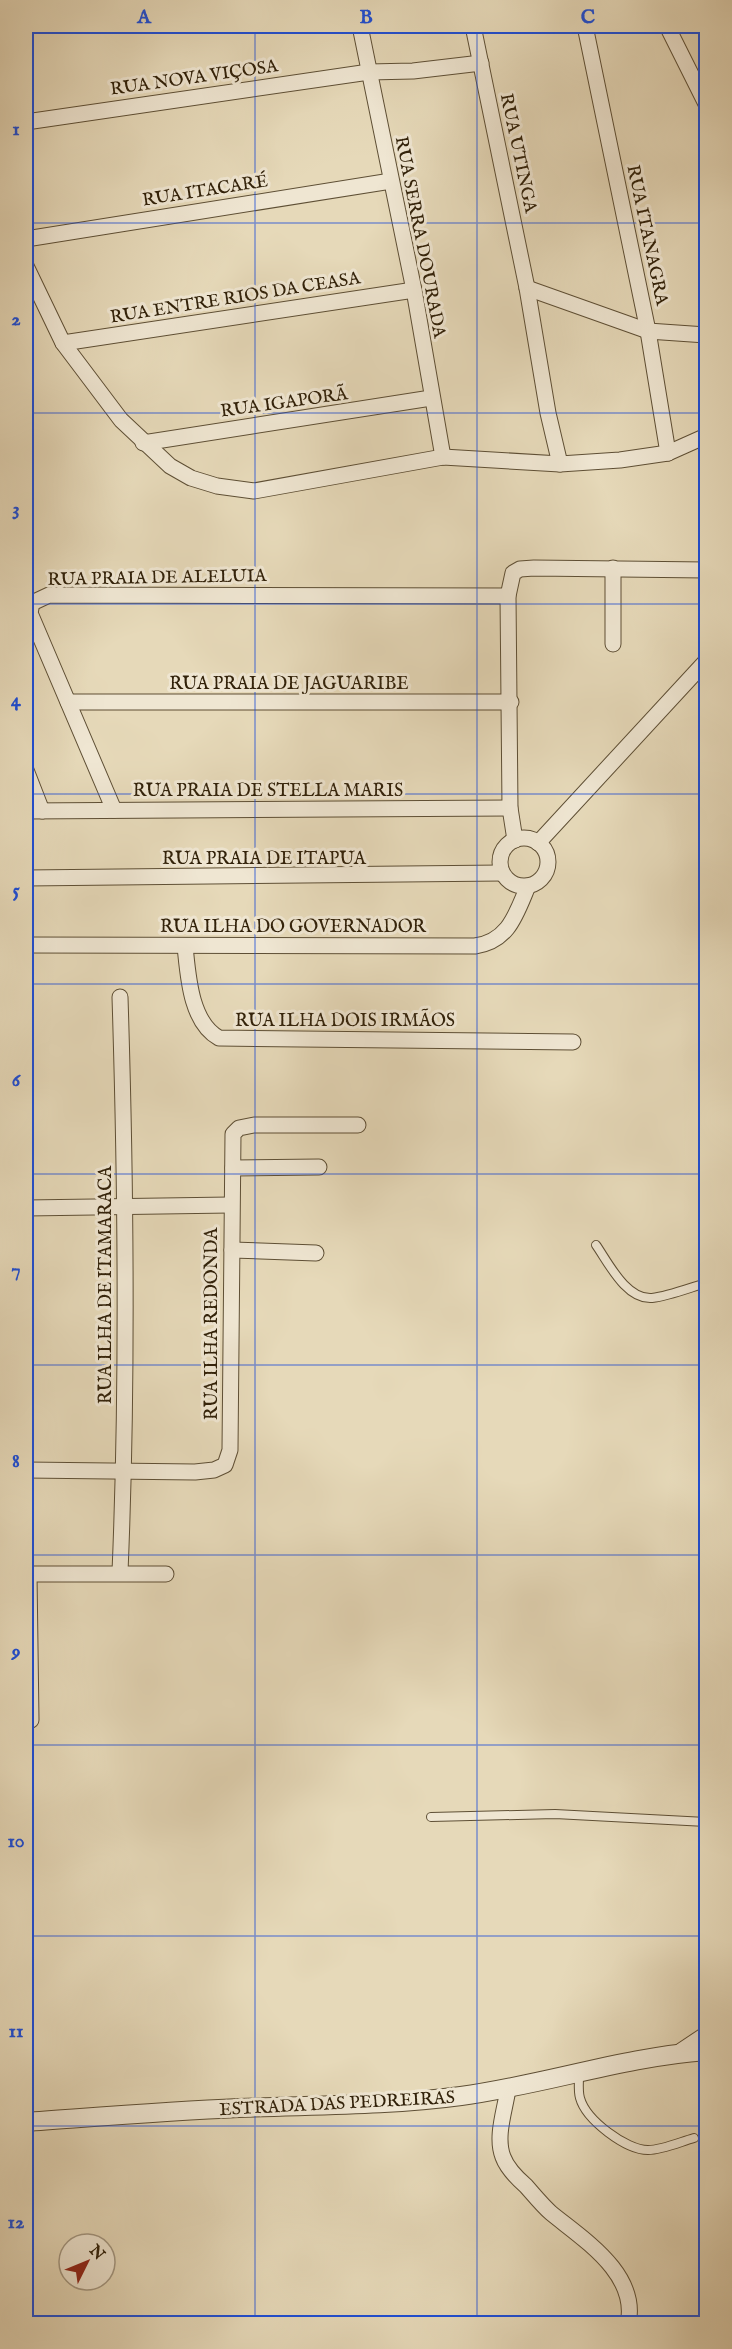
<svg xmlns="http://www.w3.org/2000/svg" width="732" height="2349" font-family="'IM FELL English',serif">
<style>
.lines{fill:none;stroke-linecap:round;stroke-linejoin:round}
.service-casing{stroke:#5e4f35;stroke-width:10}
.minor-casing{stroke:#5e4f35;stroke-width:17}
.tertiary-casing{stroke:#5e4f35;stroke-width:20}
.service{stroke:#efe6d2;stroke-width:8}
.minor{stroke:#efe6d2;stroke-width:15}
.tertiary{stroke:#efe6d2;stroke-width:18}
.grid{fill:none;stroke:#1d4ed8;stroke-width:1.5;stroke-opacity:0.55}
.labels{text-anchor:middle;stroke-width:6;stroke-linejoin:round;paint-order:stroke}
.street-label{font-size:18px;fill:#312109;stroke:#efe6d2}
.neatline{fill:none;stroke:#1d4ed8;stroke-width:2}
.grid-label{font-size:20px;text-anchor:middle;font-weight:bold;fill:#1d4ed8}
</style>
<rect width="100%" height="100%" fill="#e6d9b9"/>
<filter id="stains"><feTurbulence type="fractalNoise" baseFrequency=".00333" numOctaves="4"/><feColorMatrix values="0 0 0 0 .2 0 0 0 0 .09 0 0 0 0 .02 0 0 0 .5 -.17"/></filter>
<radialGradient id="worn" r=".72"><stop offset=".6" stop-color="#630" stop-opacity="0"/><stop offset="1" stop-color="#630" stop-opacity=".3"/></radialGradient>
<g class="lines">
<defs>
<g id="service">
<path d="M 596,1245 C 608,1262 626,1300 652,1298 C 669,1296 689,1288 706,1283"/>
<polyline points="431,1817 555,1814 706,1822"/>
<path d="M 579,2075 C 579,2082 578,2092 580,2098 C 586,2120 626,2150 648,2150 C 662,2150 680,2142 694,2138"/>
</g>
<g id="minor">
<polyline points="360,26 414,290 443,457"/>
<polyline points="473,26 527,288 548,413 560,464"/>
<polyline points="585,26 648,331 668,453"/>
<polyline points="667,26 706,104"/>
<polyline points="26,122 369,72 413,71 481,63"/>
<polyline points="26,239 391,181"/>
<polyline points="26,266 63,343 121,420 170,466 191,478 217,486 254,491 443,457 560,464 620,460 668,453 706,436"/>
<polyline points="527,288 648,331 706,335"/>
<polyline points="63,343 414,290"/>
<polyline points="143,443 431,398"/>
<polyline points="613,568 613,644"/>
<polyline points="68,702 511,702"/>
<polyline points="26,770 42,811"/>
<polyline points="114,810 30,613 32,603 49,595 508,596"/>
<polyline points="26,811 510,808"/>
<circle cx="524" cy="862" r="24"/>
<polyline points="515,840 510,808 508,596 513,573 520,569 534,568 706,570"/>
<polyline points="538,843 706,661"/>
<polyline points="26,878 502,873"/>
<path d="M 26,945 L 475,946 C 509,941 516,914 528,886"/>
<path d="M 185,946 C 188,974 190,1022 219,1038 L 573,1042"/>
<path d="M 120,997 C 126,1189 128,1381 120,1572"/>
<polyline points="233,1168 319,1167"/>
<polyline points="26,1208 230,1205"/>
<polyline points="232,1250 316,1253"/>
<polyline points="26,1470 195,1472 214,1470 225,1465 230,1450 233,1134 239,1128 254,1125 358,1125"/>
<polyline points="26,1574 166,1574"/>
<polyline points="29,1574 31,1720"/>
<path d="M 508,2089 C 505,2110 495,2137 503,2157 C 507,2168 518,2179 526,2186 C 534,2195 542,2205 551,2213 C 584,2240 639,2274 628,2324"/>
</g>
<g id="tertiary">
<polyline points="682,2052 706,2036"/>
<path d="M 26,2122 C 96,2117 168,2111 239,2108 C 313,2105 387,2106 461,2096 C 543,2085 624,2057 706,2051"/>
</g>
</defs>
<use href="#service" class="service-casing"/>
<use href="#minor" class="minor-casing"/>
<use href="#tertiary" class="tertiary-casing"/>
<use href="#service" class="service"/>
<use href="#minor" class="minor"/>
<use href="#tertiary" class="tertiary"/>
</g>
<path class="grid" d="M 255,26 L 255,2324M 477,26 L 477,2324M 26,223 L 706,223M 26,413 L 706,413M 26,604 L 706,604M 26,794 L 706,794M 26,984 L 706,984M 26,1174 L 706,1174M 26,1365 L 706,1365M 26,1555 L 706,1555M 26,1745 L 706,1745M 26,1936 L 706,1936M 26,2126 L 706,2126"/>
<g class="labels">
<g class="street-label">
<text transform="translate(194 77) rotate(-8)" y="6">RUA NOVA VIÇOSA</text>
<text transform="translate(519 153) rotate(78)" y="6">RUA UTINGA</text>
<text transform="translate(205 190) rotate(-9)" y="6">RUA ITACARÉ</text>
<text transform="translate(648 235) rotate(78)" y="6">RUA ITANAGRA</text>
<text transform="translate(421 237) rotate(79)" y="6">RUA SERRA DOURADA</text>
<text transform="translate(235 297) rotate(-9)" y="6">RUA ENTRE RIOS DA CEASA</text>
<text transform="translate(284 402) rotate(-8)" y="6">RUA IGAPORÃ</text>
<text transform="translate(157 577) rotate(-1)" y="6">RUA PRAIA DE ALELUIA</text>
<text x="289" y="689">RUA PRAIA DE JAGUARIBE</text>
<text x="268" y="796">RUA PRAIA DE STELLA MARIS</text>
<text x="264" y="864">RUA PRAIA DE ITAPUA</text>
<text x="293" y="932">RUA ILHA DO GOVERNADOR</text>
<text x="345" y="1026">RUA ILHA DOIS IRMÃOS</text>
<text transform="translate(105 1285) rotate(-90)" y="6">RUA ILHA DE ITAMARACA</text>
<text transform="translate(211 1324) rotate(-90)" y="6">RUA ILHA REDONDA</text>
<text transform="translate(337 2103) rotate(-3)" y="6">ESTRADA DAS PEDREIRAS</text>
</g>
</g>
<rect width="732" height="2349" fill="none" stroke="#e6d9b9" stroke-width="66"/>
<g transform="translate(87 2262) rotate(47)"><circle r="28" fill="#efe6d2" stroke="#a39782" stroke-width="1.5"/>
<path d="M0-4.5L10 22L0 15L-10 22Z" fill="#8f2418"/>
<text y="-9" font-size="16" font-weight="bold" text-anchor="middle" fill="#312109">N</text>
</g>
<rect x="33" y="33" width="666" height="2283" class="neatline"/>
<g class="grid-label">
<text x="144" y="23">A</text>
<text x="366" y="23">B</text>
<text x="588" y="23">C</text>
<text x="16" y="135">1</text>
<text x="16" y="325">2</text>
<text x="16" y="515">3</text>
<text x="16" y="706">4</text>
<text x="16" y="896">5</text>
<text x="16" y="1086">6</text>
<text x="16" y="1276">7</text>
<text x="16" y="1467">8</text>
<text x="16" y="1657">9</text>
<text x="16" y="1847">10</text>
<text x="16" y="2037">11</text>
<text x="16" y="2228">12</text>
</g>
<rect width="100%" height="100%" filter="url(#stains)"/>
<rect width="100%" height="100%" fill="url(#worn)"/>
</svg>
